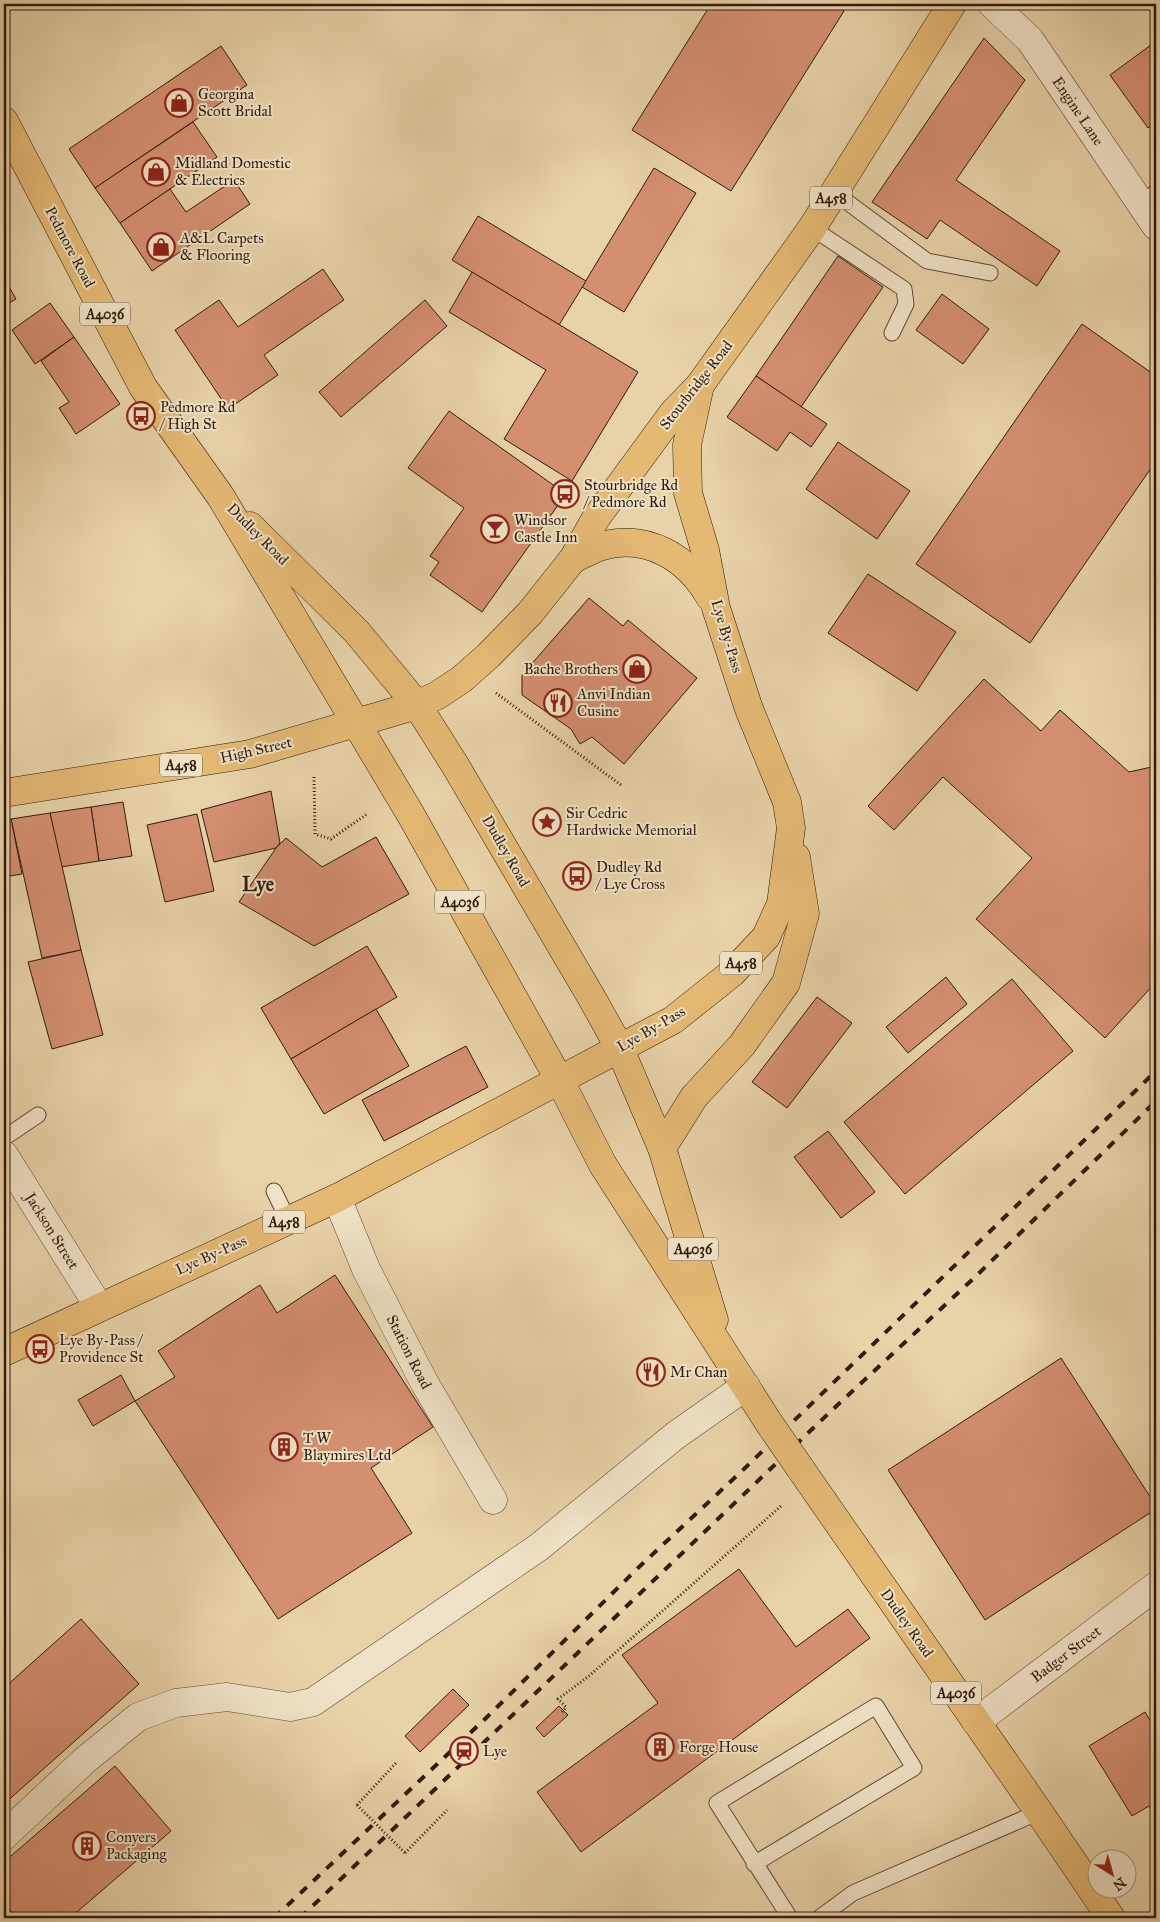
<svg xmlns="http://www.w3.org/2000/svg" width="1160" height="1922" font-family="'IM FELL Great Primer',serif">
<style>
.building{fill:#d48f71;stroke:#301b0c}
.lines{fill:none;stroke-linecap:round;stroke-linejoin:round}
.service-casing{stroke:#5e4933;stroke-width:17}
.minor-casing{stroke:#5e4933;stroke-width:29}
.trunk-casing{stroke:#301b0c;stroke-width:29}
.path{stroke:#301b0c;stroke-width:3;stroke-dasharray:1 2.5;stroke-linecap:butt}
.service{stroke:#f0e2c6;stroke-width:15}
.minor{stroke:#f0e2c6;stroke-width:28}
.trunk{stroke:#e4b974;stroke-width:28}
.rail{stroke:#301b0c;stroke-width:4;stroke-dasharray:9 9;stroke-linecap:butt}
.trunk-bridge-casing{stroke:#301b0c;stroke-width:29;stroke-linecap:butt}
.path-bridge{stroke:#301b0c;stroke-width:3;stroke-dasharray:1 2.5;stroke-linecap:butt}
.trunk-bridge{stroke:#e4b974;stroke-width:28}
.labels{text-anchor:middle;stroke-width:4;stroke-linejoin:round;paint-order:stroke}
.shield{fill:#f0e2c6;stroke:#6a5744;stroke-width:1}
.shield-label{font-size:14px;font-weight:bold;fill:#301b0c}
.poi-label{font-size:15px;fill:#301b0c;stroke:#f0e2c6;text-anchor:start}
.street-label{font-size:15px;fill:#301b0c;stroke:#f0e2c6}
.district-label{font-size:20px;font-weight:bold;fill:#301b0c;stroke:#f0e2c6}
</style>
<rect width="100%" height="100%" fill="#e8d2a8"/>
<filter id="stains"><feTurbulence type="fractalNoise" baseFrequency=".004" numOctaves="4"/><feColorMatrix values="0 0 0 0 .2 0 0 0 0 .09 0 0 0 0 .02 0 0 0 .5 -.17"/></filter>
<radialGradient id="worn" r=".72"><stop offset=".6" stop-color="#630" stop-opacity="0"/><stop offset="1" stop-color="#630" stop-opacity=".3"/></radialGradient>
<g class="building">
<polygon points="711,4 833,4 844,11 731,191 632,130"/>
<polygon points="984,38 1025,80 956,180 1060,251 1037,286 940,220 927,239 872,202"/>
<polygon points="1155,42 1156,122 1148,128 1110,75"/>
<polygon points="221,46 247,85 95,188 69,149"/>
<polygon points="193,122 217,157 120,223 95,188"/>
<polygon points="654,168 696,193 624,312 582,287"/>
<polygon points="234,180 250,204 152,271 120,223 170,189 186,212"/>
<polygon points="478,216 586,281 559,325 452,260"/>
<polygon points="838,256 883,287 801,407 756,376"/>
<polygon points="323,269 344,300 264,355 278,375 228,409 175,330 219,300 238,327"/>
<polygon points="472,272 638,372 572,481 504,439 546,370 449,312"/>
<polygon points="4,278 16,299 4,306"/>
<polygon points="942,294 989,329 963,364 916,330"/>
<polygon points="425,300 447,326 341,417 319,392"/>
<polygon points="50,303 74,337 35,364 12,330"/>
<polygon points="1082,324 1156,376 1156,461 1030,643 916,564"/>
<polygon points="74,337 120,404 76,434 59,408 69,402 41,361"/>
<polygon points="756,376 827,424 811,447 790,432 777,451 727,417"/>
<polygon points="449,411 566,494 482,612 430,575 439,562 430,556 464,508 408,468"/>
<polygon points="838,442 910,491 877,539 806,489"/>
<polygon points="868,574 956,632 917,691 828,633"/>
<polygon points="589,598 623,626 628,620 697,678 624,764 592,737 580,744 571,729 522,695 522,675"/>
<polygon points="984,679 1041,731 1060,710 1129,772 1156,766 1156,982 1105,1038 976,919 1032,858 943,777 894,830 868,806"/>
<polygon points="271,791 280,843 276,848 214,862 201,810"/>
<polygon points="123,802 132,856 99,861 91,807"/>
<polygon points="91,807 99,861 61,867 50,813"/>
<polygon points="50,813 81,950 42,958 11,819"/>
<polygon points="197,814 214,891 165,902 147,825"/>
<polygon points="11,819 22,874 4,877 4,820"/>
<polygon points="376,837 409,894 314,946 239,902 276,848 286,838 322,867"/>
<polygon points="367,946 397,997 291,1059 261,1008"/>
<polygon points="81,950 103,1035 52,1049 28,962"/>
<polygon points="946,977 967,1004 908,1053 886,1027"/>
<polygon points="1012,979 1073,1051 905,1194 844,1122"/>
<polygon points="817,997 852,1023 787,1108 752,1082"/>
<polygon points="376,1009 409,1066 324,1114 291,1059"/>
<polygon points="466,1046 488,1087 384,1141 362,1100"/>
<polygon points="828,1131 875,1192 841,1218 794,1157"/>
<polygon points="335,1275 433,1427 371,1468 412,1533 278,1619 135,1401 175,1377 158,1351 260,1285 277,1313"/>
<polygon points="1061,1358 1156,1506 1156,1509 985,1620 888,1470"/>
<polygon points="121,1375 135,1401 93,1426 78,1400"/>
<polygon points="739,1569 796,1647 848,1609 870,1638 581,1852 537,1792 658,1703 622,1655"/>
<polygon points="81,1619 139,1684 4,1804 4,1688"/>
<polygon points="453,1689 469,1705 420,1752 405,1736"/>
<polygon points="559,1706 568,1715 544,1737 536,1728"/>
<polygon points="1145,1712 1156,1730 1156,1818 1149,1806 1132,1816 1089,1746"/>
<polygon points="115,1766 171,1831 70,1918 17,1918 4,1903 4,1862"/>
</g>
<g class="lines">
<defs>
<g id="service">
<polyline points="835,193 927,261 990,273"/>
<polyline points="1142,204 1156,192"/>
<polyline points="812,228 904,289 906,304 892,333"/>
<polyline points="4,1138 38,1115"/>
<polyline points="274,1191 288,1220"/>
<polyline points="754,1864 914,1768 876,1706 717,1803 790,1918"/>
<polyline points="819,1918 853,1893 1039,1812"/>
</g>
<g id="minor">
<polyline points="992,4 1030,40 1156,226"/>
<polyline points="4,1155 99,1307"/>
<polyline points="337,1198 366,1269 424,1382 493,1500"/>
<polyline points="976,1722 1156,1586"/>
<polyline points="4,1836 84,1761 138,1717 176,1703 227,1697 290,1707 313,1702 539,1547 676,1435 746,1386"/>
</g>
<g id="trunk">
<polyline points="4,121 143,387 221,497 411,815 560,1081 603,1165 769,1423"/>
<polyline points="250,526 357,632 417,705 455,765 593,1000 619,1047 662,1148 714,1320"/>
<path d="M 573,559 C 582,555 592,549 602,546 C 647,533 688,558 710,597"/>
<polyline points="4,793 250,754 417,705 438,695 462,679 489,655 530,613 573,559 596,518 673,413 700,385 812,228 952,4"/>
<polyline points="662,1148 694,1097 742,1045 786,983 805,914 796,857"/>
<polyline points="4,1352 337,1198 673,1020 732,973 766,937 781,904 791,828 787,802 749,709 716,608 705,550 688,493 687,445 700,385"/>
<polyline points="800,1468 1039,1812 1111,1918"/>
</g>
</defs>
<use href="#service" class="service-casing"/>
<use href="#minor" class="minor-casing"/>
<use href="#trunk" class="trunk-casing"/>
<g class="path">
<polyline points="496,693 621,785"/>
<polyline points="314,777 315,834 331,839 367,814"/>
<polyline points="562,1712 566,1707 558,1699 589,1676 781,1506"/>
<polyline points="357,1805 397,1762"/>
<polyline points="405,1853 447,1810"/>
</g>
<use href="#service" class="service"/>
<use href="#minor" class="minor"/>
<use href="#trunk" class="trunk"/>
<g class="rail">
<polyline points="274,1918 485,1719 639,1567 744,1469 1156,1071"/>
<polyline points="300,1918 829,1413 974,1278 1156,1101"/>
</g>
<defs>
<polyline id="trunk-bridge" points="769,1423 800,1468"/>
</defs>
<use href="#trunk-bridge" class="trunk-bridge-casing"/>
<polyline class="path-bridge" points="357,1805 405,1853"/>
<use href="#trunk-bridge" class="trunk-bridge"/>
</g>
<defs>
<symbol id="shop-ring" viewBox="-11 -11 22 22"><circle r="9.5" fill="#f0e2c6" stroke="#8f2418" stroke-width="1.5"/><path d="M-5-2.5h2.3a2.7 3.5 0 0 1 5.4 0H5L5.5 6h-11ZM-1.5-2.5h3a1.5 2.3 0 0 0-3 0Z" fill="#8f2418"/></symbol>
<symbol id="bus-ring" viewBox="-11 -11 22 22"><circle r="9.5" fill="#f0e2c6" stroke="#8f2418" stroke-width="1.5"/><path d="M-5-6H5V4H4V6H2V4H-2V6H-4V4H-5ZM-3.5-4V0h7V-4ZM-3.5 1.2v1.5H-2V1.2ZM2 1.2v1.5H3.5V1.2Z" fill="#8f2418"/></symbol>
<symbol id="bar-ring" viewBox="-11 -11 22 22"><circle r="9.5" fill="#f0e2c6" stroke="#8f2418" stroke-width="1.5"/><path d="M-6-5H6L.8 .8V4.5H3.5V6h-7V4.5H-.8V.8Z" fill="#8f2418"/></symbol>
<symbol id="restaurant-ring" viewBox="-11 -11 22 22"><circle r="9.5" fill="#f0e2c6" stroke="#8f2418" stroke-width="1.5"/><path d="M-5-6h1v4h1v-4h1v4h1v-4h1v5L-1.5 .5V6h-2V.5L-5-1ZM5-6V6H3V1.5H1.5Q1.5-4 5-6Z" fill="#8f2418"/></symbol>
<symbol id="sight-ring" viewBox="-11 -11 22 22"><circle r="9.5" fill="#f0e2c6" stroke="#8f2418" stroke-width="1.5"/><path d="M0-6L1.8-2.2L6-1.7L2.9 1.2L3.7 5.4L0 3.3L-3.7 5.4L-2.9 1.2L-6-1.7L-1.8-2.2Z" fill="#8f2418"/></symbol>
<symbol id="building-ring" viewBox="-11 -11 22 22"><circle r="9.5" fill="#f0e2c6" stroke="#8f2418" stroke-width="1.5"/><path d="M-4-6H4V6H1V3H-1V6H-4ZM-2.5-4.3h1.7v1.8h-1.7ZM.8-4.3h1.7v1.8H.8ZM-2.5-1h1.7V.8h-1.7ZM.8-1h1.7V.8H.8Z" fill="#8f2418"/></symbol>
<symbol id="station-ring" viewBox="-11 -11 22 22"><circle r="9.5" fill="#f0e2c6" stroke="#8f2418" stroke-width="1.5"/><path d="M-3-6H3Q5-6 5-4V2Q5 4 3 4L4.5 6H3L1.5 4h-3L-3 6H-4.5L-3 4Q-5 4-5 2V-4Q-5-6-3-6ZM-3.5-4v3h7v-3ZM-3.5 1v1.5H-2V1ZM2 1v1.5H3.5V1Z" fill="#8f2418"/></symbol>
</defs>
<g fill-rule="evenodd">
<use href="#shop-ring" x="163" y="87" width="32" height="32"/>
<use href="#shop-ring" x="140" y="156" width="32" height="32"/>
<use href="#shop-ring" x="145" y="231" width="32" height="32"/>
<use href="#bus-ring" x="125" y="400" width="32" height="32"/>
<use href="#bus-ring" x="549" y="478" width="32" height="32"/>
<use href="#bar-ring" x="479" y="513" width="32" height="32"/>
<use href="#shop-ring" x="621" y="653" width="32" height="32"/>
<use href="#restaurant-ring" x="542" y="687" width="32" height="32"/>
<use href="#sight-ring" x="531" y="806" width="32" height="32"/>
<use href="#bus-ring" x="561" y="860" width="32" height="32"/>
<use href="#bus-ring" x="24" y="1333" width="32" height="32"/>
<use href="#restaurant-ring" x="635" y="1356" width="32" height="32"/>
<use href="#building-ring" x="268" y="1431" width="32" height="32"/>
<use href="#building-ring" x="644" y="1731" width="32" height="32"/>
<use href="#station-ring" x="448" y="1735" width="32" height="32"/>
<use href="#building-ring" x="71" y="1830" width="32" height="32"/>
</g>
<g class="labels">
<g class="shield">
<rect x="810" y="186.5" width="42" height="23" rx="4"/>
<rect x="80" y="302.5" width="50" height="23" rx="4"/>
<rect x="160" y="753.5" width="42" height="23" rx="4"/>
<rect x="435" y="890.5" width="50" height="23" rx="4"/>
<rect x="720" y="951.5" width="42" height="23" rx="4"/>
<rect x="263" y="1210.5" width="42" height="23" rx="4"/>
<rect x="668" y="1237.5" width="50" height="23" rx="4"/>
<rect x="931" y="1681.5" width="50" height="23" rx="4"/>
</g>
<g class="shield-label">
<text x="831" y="203">A458</text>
<text x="105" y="319">A4036</text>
<text x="181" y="770">A458</text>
<text x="460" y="907">A4036</text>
<text x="741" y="968">A458</text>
<text x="284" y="1227">A458</text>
<text x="693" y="1254">A4036</text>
<text x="956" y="1698">A4036</text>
</g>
<g class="poi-label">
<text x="198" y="99">Georgina<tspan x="198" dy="17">Scott Bridal</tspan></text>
<text x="175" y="168">Midland Domestic<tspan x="175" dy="17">&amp; Electrics</tspan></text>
<text x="180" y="243">A&amp;L Carpets<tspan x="180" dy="17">&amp; Flooring</tspan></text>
<text x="160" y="412">Pedmore Rd<tspan x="160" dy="17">/ High St</tspan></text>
<text x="584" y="490">Stourbridge Rd<tspan x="584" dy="17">/ Pedmore Rd</tspan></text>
<text x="514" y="525">Windsor<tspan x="514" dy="17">Castle Inn</tspan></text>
<text x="618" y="674" text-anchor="end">Bache Brothers</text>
<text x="577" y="699">Anvi Indian<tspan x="577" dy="17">Cusine</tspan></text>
<text x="566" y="818">Sir Cedric<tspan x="566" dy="17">Hardwicke Memorial</tspan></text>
<text x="596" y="872">Dudley Rd<tspan x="596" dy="17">/ Lye Cross</tspan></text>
<text x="59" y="1345">Lye By-Pass /<tspan x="59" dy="17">Providence St</tspan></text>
<text x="670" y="1377">Mr Chan</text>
<text x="303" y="1443">T W<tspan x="303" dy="17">Blaymires Ltd</tspan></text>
<text x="679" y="1752">Forge House</text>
<text x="483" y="1756">Lye</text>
<text x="106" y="1842">Conyers<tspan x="106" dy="17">Packaging</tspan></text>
</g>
<g class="street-label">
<text transform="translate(1078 111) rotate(56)" y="5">Engine Lane</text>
<text transform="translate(70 247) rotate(62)" y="5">Pedmore Road</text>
<text transform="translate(696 385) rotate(-52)" y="5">Stourbridge Road</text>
<text transform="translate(258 534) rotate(45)" y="5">Dudley Road</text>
<text transform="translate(727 636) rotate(73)" y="5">Lye By-Pass</text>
<text transform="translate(256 750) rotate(-13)" y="5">High Street</text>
<text transform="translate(506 851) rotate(60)" y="5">Dudley Road</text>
<text transform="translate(651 1029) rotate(-30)" y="5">Lye By-Pass</text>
<text transform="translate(52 1231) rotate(58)" y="5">Jackson Street</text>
<text transform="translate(211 1255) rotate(-24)" y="5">Lye By-Pass</text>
<text transform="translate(409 1352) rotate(63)" y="5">Station Road</text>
<text transform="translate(907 1623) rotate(55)" y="5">Dudley Road</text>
<text transform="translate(1066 1654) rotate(-37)" y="5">Badger Street</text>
</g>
<g class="district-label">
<text x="258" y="891">Lye</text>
</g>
</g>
<rect width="1160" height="1922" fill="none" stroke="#e8d2a8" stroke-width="20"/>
<rect x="5" y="5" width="1150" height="1912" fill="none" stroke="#301b0c" stroke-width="2.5"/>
<rect x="10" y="10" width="1140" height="1902" fill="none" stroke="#301b0c"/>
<g transform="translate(1112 1874) rotate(143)"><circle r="24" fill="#f0e2c6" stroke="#a3927c"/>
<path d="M0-4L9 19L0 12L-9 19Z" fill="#8f2418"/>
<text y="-8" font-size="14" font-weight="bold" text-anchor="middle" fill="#301b0c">N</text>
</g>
<rect width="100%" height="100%" filter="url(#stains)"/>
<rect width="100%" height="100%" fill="url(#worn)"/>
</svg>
